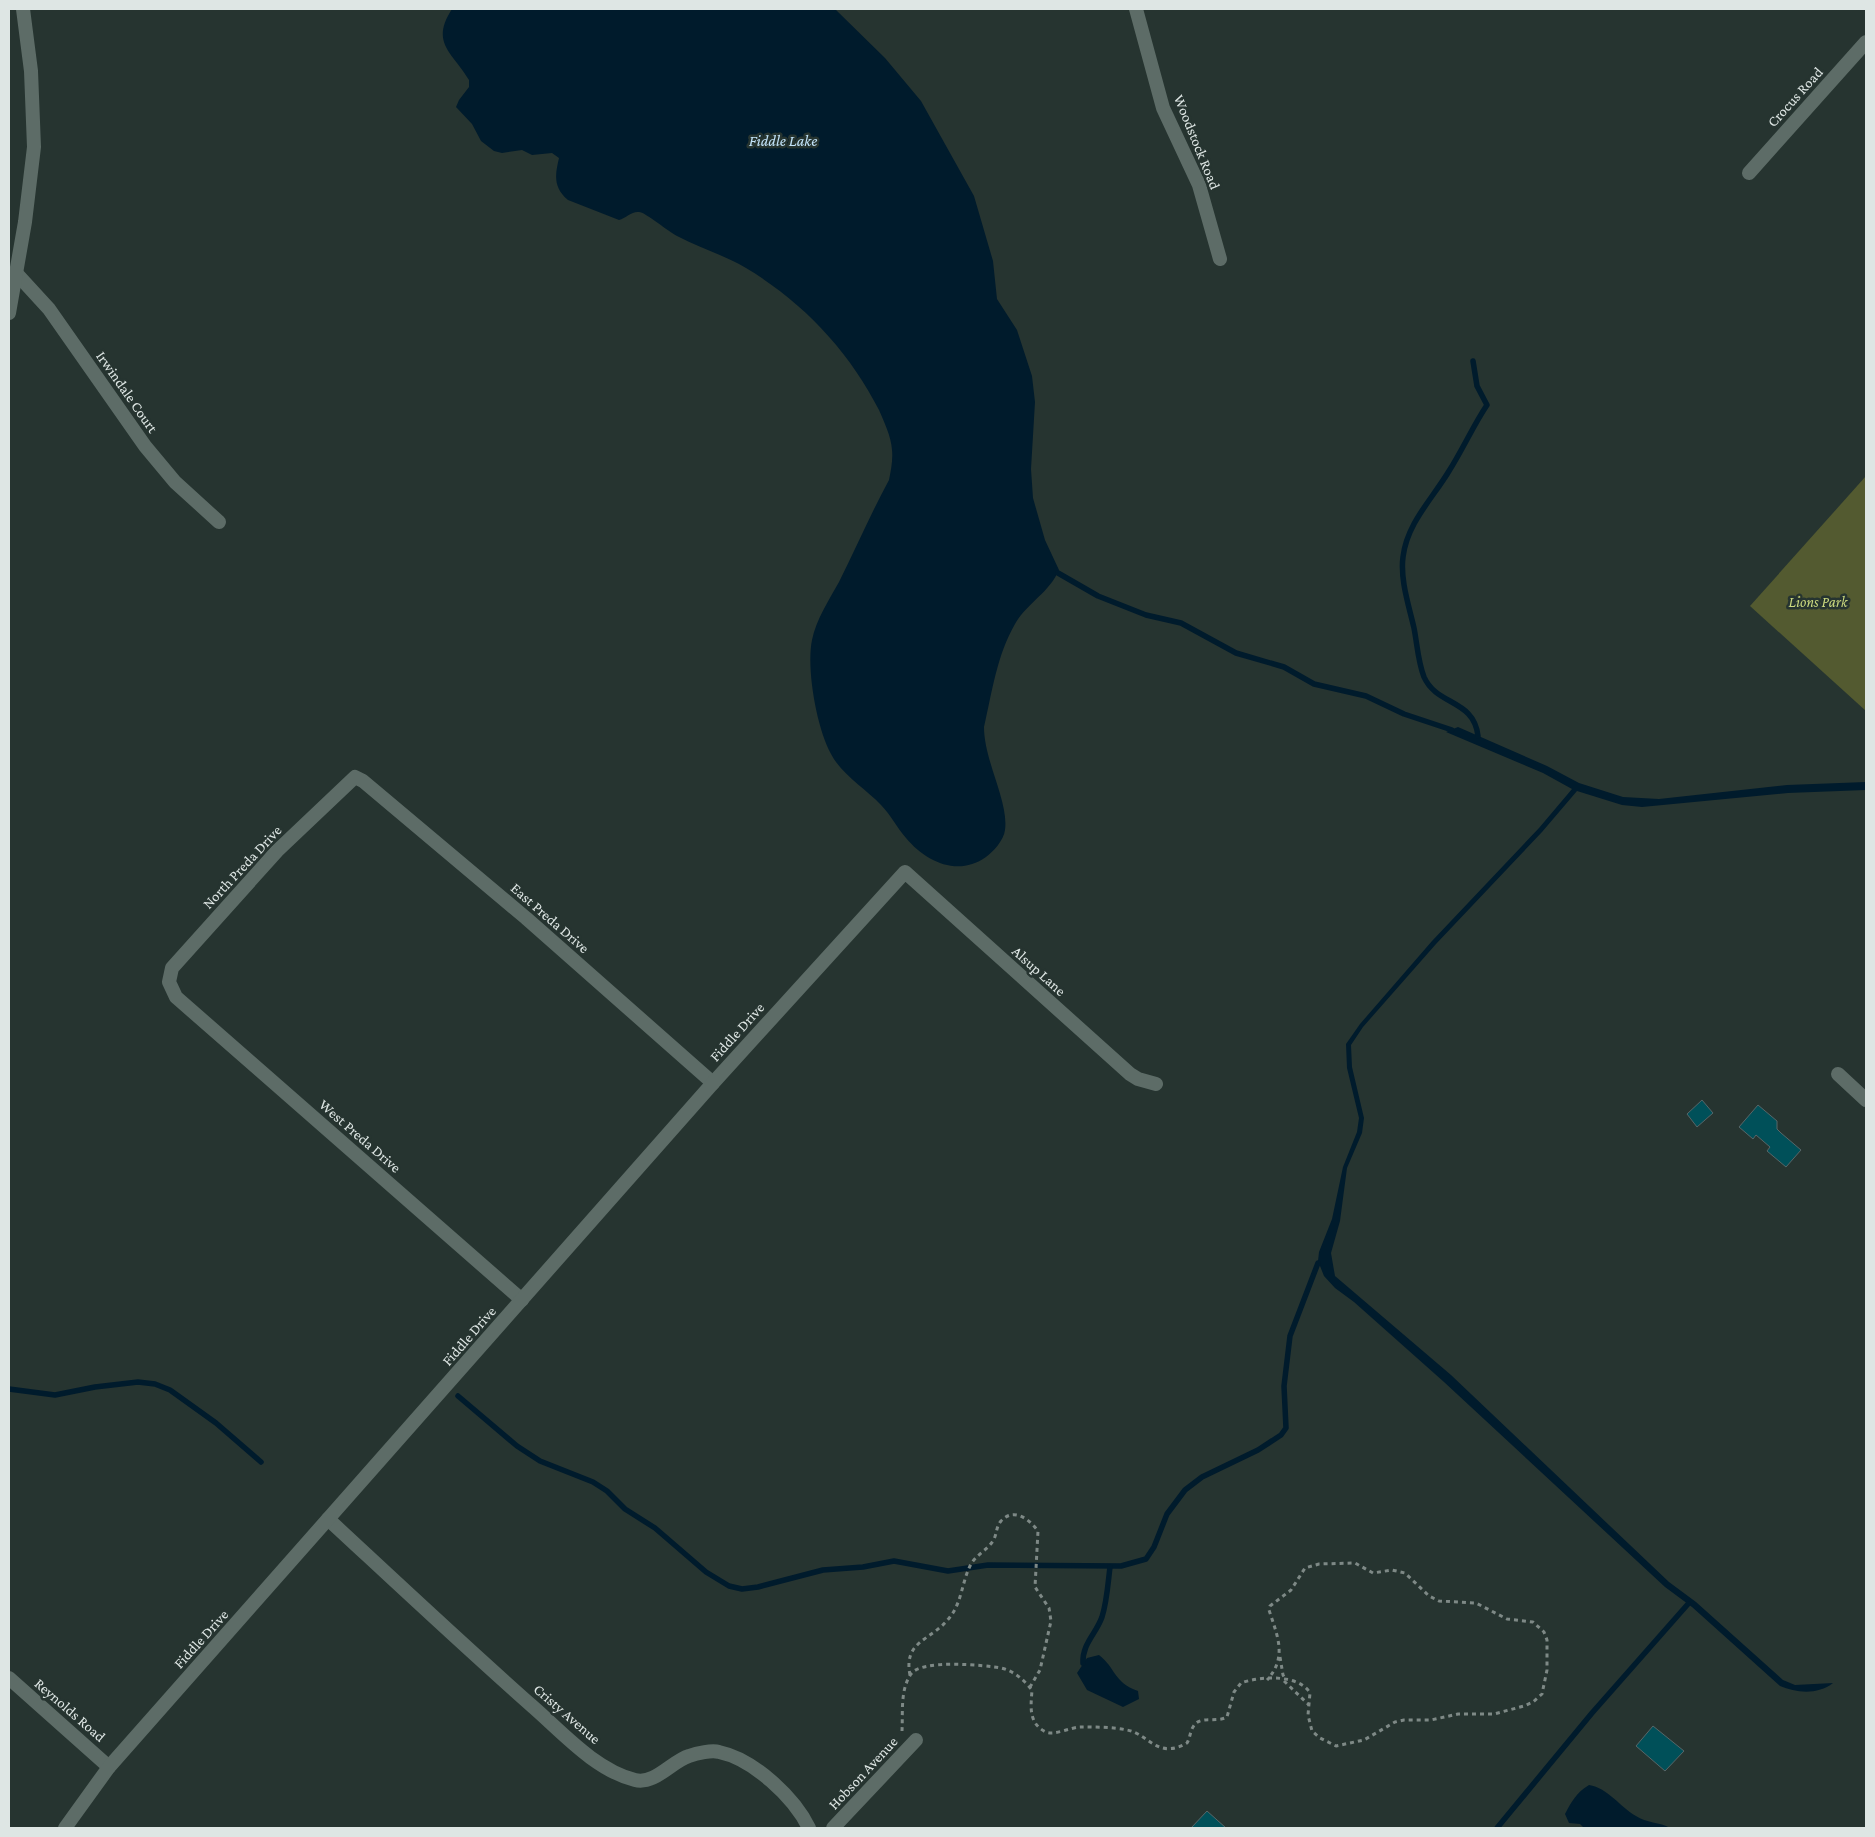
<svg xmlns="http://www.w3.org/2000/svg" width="1875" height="1837" font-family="'Crimson Pro',serif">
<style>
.green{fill:#535a30}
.water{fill:#001b2c}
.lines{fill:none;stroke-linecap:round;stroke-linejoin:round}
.stream{stroke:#001b2c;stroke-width:5.5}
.building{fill:#005059;stroke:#576668}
.path{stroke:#7e8986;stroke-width:3;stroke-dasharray:4 4;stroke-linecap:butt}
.minor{stroke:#5d6c67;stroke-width:14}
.labels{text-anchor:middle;stroke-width:5;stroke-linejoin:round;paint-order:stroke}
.street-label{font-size:15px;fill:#dee6e4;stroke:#263430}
.park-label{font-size:15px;font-style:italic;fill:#cad87e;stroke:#263430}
.water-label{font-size:16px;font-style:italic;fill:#c1e2f8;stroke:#263430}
</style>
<rect width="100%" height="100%" fill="#263430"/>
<polygon class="green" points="1866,476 1866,711 1750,606"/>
<g class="water">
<path d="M 452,9 L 835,9 L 885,58 L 921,101 L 974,196 L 993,261 L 997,299 L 1017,330 L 1032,376 L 1035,402 L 1031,469 L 1033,498 L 1045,540 L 1059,570 C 1049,593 1027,603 1015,624 C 997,655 992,692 984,727 C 984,761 1009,802 1005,830 C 1004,840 993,852 986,857 C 958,877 926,862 906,838 C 897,828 891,815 881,805 C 865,788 842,775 831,754 C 817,729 806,669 812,640 C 816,620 829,600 839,582 C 856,548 871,513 889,480 C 891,470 893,460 892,450 C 891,436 884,422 879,410 C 849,351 803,302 746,268 C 724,255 700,248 677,236 C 669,232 645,212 639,212 C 632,211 626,218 619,220 L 568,200 C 553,187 555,175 559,158 L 552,153 L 532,155 L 522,150 L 502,153 L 494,151 L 481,141 L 472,124 L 456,107 L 459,100 L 469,87 L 469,80 C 452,52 430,43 452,9 Z"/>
<path d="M 1458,727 L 1547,766 L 1579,783 L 1623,797 L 1659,799 L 1787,785 L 1866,782 L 1866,790 L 1788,793 L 1642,807 L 1622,805 L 1577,791 L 1542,832 L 1436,944 L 1363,1027 L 1351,1045 L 1352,1067 L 1364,1118 L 1362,1133 L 1347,1168 L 1340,1221 L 1331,1253 L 1335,1276 L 1451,1375 L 1669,1582 L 1696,1602 L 1783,1680 L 1795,1685 L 1833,1683 C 1818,1695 1796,1693 1780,1686 L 1692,1607 L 1665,1587 L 1444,1382 L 1354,1302 L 1335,1288 L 1324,1276 L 1318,1261 L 1319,1252 L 1332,1219 L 1343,1167 L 1357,1132 L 1359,1118 L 1347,1068 L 1346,1044 L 1360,1024 L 1432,941 L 1539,828 L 1572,789 L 1543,773 L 1446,732 Z"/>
<path d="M 1099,1655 C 1116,1668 1113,1682 1138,1691 L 1139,1699 L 1123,1707 L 1087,1690 L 1077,1673 L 1087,1658 Z"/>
<path d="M 1589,1785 C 1608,1788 1620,1807 1636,1816 C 1646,1823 1660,1822 1670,1828 L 1584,1828 L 1580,1824 L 1569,1823 L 1565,1814 C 1572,1801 1576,1793 1589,1785 Z"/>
</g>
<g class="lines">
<g class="stream">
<path d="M 1473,361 L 1477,386 L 1487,405 C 1473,426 1463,449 1449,471 C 1433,498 1407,523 1403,557 C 1400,580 1409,606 1414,628 C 1417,643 1418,662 1424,677 C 1437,706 1474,699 1478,736"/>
<polyline points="1058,573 1098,596 1146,615 1181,623 1236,653 1284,667 1314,684 1366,696 1404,714 1452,730"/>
<polyline points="9,1389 55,1395 95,1387 138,1382 155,1384 170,1390 216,1423 261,1462"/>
<polyline points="458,1396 517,1446 540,1461 593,1482 607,1491 625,1509 655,1528 706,1572 729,1586 742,1589 758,1587 823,1570 863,1567 894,1561 948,1571 988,1565 1121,1566 1146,1559 1154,1547 1167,1514 1185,1490 1202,1477 1258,1450 1281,1435 1286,1428 1284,1386 1290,1336 1318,1263"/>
<path d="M 1083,1663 C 1082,1644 1096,1634 1102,1617 C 1107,1601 1108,1583 1110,1567"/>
<polyline points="1497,1828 1592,1713 1688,1604"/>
</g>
</g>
<g class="building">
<polygon points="1702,1100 1713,1113 1697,1127 1687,1114"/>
<polygon points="1758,1105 1777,1121 1777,1129 1781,1133 1801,1150 1786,1167 1767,1151 1770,1147 1756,1135 1753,1139 1739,1127"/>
<polygon points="1653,1726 1684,1751 1665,1771 1636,1746"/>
<polygon points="1207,1811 1226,1828 1191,1828"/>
</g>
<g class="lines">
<g class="path">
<polyline points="1280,1657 1283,1675 1286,1680"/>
<path d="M 910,1675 C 903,1640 932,1641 950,1617 C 962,1602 962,1581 971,1564 C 977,1554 989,1549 994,1539 C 997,1533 996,1527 1001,1521 C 1014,1507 1029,1519 1038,1531 L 1035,1587 L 1049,1608 L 1051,1621 L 1040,1670 L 1030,1687"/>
<polyline points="1284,1681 1309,1705"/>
<path d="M 902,1731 C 903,1712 900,1690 911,1674 C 921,1659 984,1665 1001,1668 C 1014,1671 1024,1680 1032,1690 C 1031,1705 1028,1722 1044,1731 C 1053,1737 1070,1727 1081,1727 C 1096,1727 1113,1727 1127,1730 C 1149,1734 1157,1760 1187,1743 C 1190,1738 1190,1732 1193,1727 C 1199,1715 1217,1723 1227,1717 L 1234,1692 L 1241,1683 C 1260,1676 1299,1674 1310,1693 L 1308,1715 L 1312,1731 L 1320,1738 L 1336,1746 L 1364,1740 L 1395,1722 L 1404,1720 L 1431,1720 L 1458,1714 L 1494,1714 L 1524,1706 L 1533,1702 L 1542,1694 L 1547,1670 L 1547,1640 L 1544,1632 L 1533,1622 L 1507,1619 L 1476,1603 L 1439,1601 L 1429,1596 L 1405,1573 L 1392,1570 L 1373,1573 L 1355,1563 L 1319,1564 L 1305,1568 L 1291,1590 L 1270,1606 L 1269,1610 C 1277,1635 1288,1657 1267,1680"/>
</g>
<g class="minor">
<polyline points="1136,9 1163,108 1199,185 1220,259"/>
<polyline points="1749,173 1866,42"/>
<polyline points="16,273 49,309 145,446 175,482 219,522"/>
<polyline points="9,313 25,222 34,147 31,71 23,9"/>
<polyline points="1838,1074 1866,1100"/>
<polyline points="522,1300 176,997 169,982 172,968 277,851 355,777 363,781 526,918 713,1083"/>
<path d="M 328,1519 C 396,1582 463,1645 532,1706 C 562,1732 595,1770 635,1780 C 655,1785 672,1761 689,1756 C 697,1753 712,1750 719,1752 C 753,1759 794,1797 809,1828"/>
<polyline points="9,1678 109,1767"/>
<polyline points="65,1828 109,1767 713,1083 905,872 1130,1074 1138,1079 1156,1084"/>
<polyline points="833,1828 916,1740"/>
</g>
</g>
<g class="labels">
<g class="street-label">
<text transform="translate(1795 97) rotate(-48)" y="5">Crocus Road</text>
<text transform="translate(1197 142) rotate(68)" y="5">Woodstock Road</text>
<text transform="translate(127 392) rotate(55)" y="5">Irwindale Court</text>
<text transform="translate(242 867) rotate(-47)" y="5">North Preda Drive</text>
<text transform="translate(550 918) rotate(41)" y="5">East Preda Drive</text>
<text transform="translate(1039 971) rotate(42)" y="5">Alsup Lane</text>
<text transform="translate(737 1032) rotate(-48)" y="5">Fiddle Drive</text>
<text transform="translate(360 1136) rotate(41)" y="5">West Preda Drive</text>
<text transform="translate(469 1336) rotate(-49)" y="5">Fiddle Drive</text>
<text transform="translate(201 1639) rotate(-48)" y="5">Fiddle Drive</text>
<text transform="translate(70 1710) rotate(41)" y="5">Reynolds Road</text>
<text transform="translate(567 1714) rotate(41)" y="5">Cristy Avenue</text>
<text transform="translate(863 1773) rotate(-47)" y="5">Hobson Avenue</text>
</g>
<g class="park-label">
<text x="1818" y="607">Lions Park</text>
</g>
<g class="water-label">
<text x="783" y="146">Fiddle Lake</text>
</g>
</g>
<rect width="1875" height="1837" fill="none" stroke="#dee6e4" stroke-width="20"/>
</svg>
